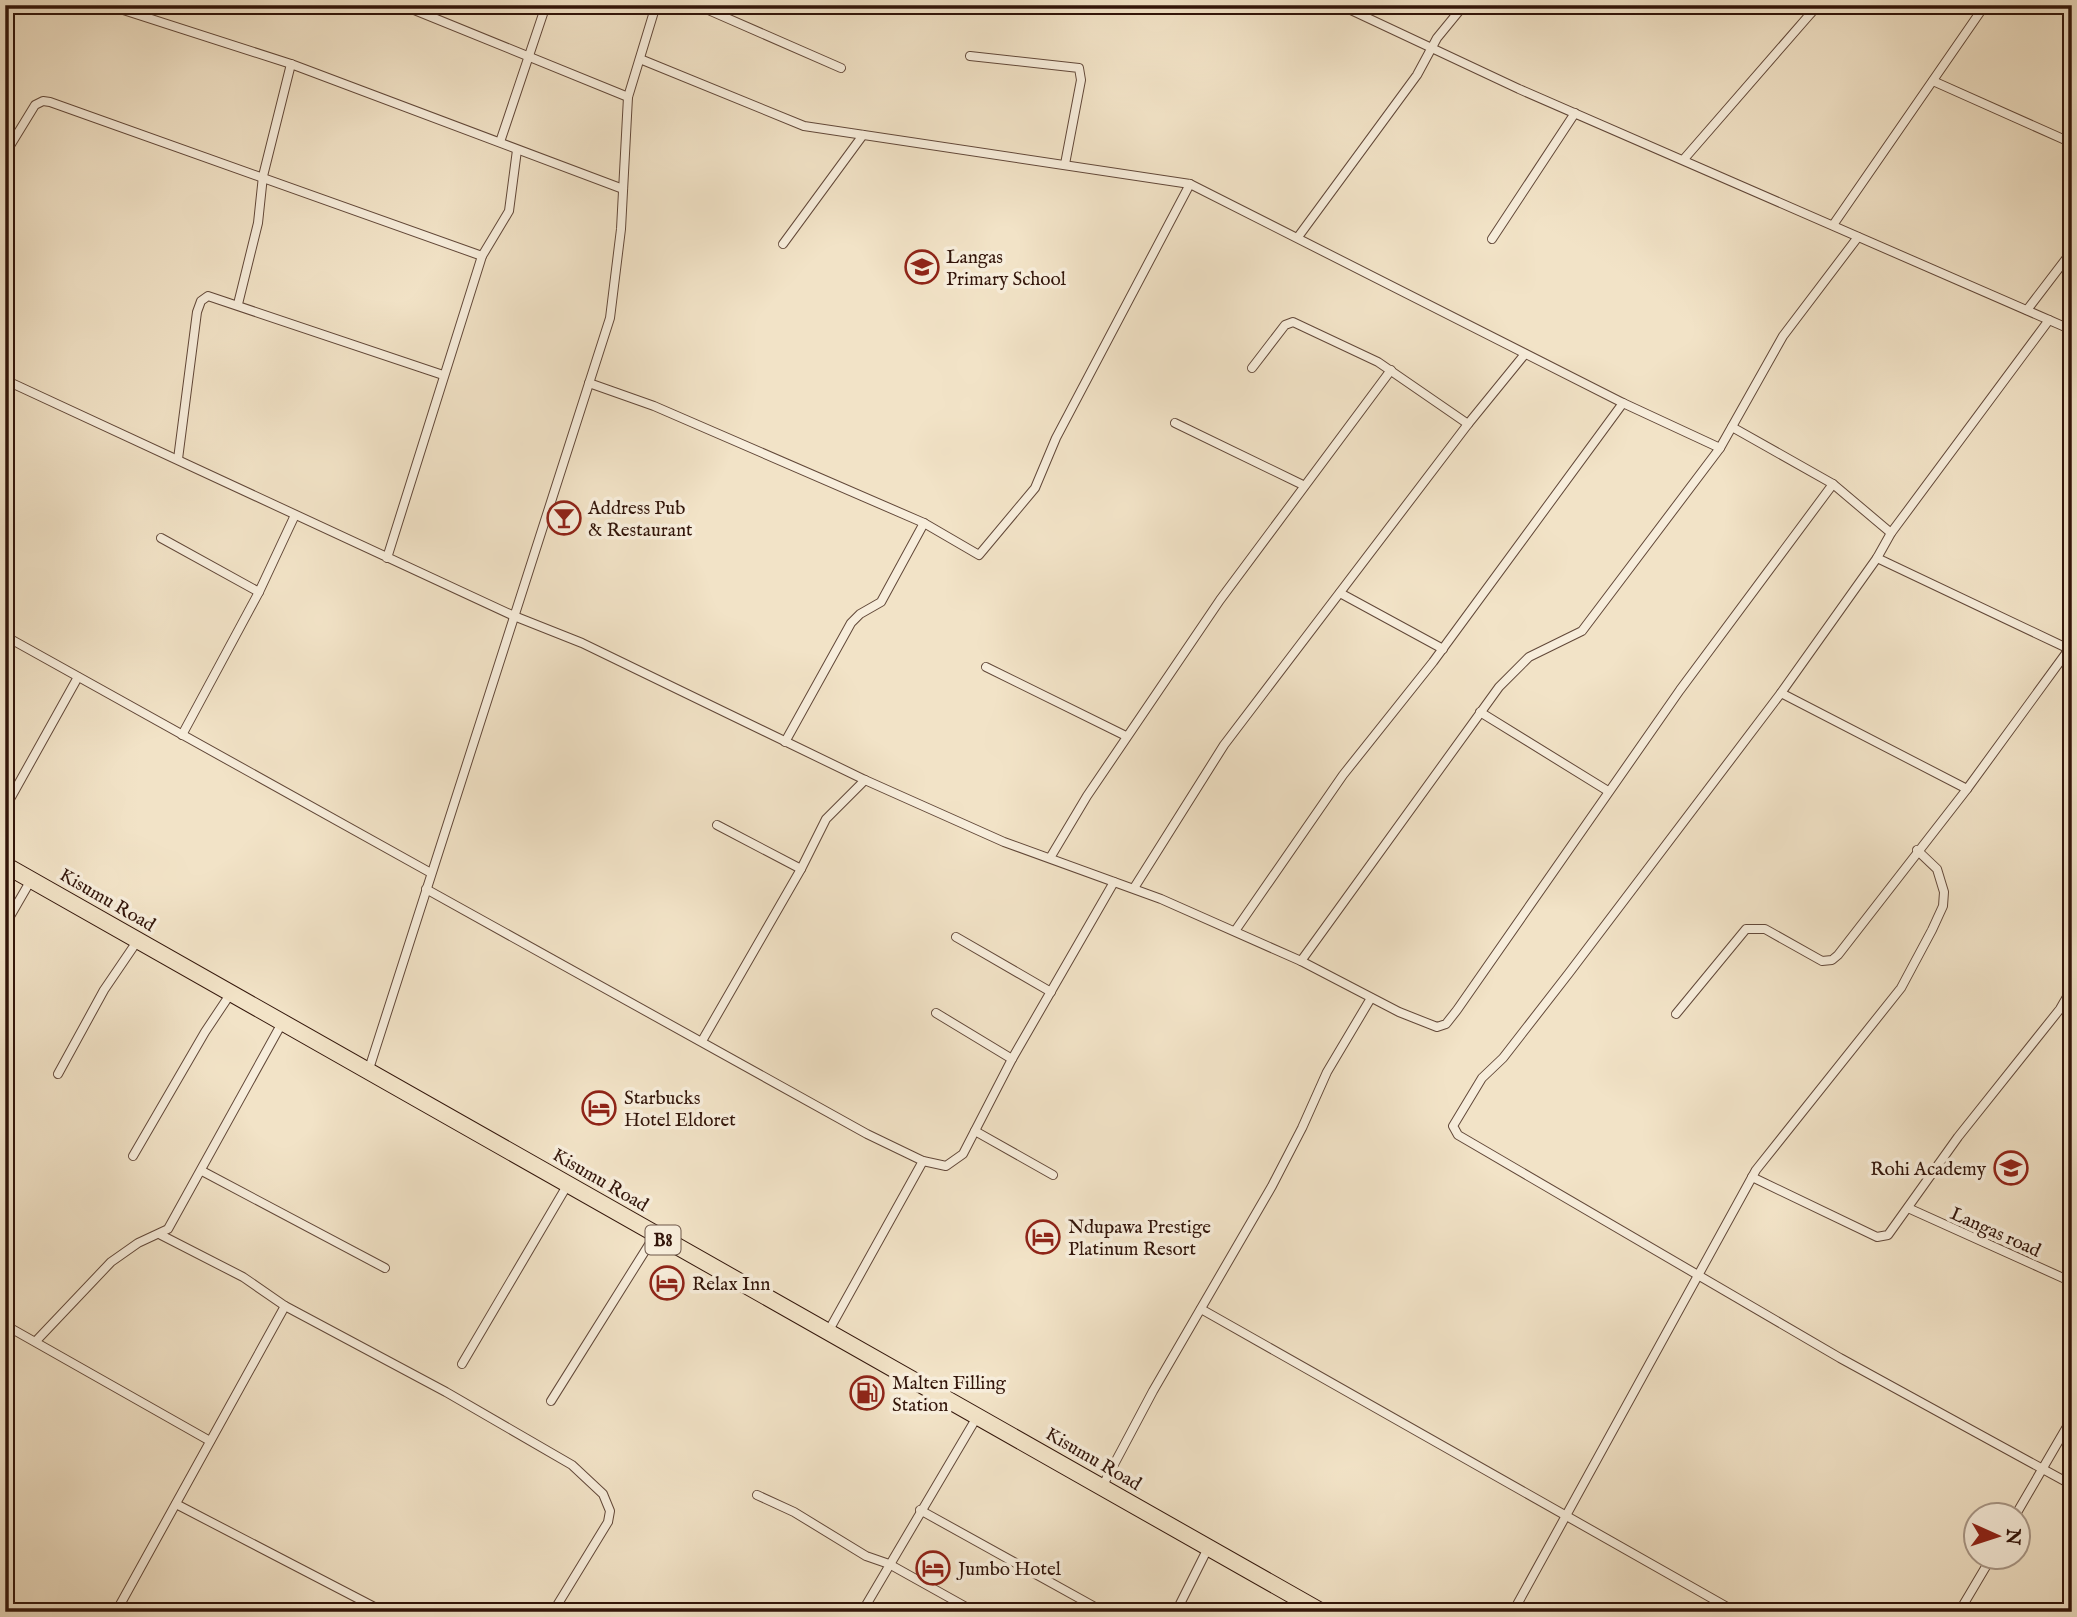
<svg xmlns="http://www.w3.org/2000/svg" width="2077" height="1617" font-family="'IM FELL English',serif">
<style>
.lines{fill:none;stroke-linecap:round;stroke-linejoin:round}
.street-casing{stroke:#624839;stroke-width:10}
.highway-casing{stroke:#32150a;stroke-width:18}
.street{stroke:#f7eddb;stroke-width:8}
.highway{stroke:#f2e3c7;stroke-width:16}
.labels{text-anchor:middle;stroke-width:7;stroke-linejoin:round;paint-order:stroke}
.shield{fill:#f7eddb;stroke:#6d5649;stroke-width:2}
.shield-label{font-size:18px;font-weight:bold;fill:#32150a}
.poi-label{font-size:19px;fill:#32150a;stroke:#f7eddb;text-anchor:start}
.street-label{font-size:19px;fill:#32150a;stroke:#f7eddb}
</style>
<rect width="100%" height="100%" fill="#f2e3c7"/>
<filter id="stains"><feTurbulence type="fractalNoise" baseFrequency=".00286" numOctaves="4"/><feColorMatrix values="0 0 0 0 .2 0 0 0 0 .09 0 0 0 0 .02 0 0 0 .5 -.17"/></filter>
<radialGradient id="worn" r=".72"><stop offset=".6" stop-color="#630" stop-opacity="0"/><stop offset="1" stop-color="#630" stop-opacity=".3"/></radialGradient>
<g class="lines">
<defs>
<g id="street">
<polyline points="402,5 628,97"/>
<polyline points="697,5 841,68"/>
<polyline points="1340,5 1519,89 2072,330"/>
<polyline points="1798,5 1811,13"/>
<polyline points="114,7 291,64 623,189"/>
<polyline points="970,56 1079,68 1081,80 1065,164"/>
<polyline points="640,59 804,126 1190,184 1623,403 1720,448"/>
<polyline points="1933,81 2072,143"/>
<polyline points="500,142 546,5"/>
<polyline points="5,154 35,105 43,101 50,102 482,256"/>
<polyline points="1684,159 1818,5"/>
<polyline points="1833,225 1985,5"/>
<polyline points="1298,237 1417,75 1437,38 1464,5"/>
<polyline points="1492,239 1575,113"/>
<polyline points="783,244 863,135"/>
<polyline points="238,304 258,223 263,176 291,64"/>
<polyline points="2027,310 2072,251"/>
<polyline points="2049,320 1891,533 1877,558 1781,693 1569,973 1503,1058 1482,1078 1453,1126 1458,1135 1840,1358 2072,1485"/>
<polyline points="1252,368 1285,325 1293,322 1378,362 1468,424"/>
<polyline points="5,380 514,616 582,643 865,780 1004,842 1161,899 1301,961 1399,1012 1437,1027 1446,1024 1457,1010 1680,690 1833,484"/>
<polyline points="589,383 654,406 924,523 979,555 1035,488 1056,438 1190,184"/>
<polyline points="1175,423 1303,485"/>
<polyline points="1732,427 1833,484 1891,533"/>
<polyline points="178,459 197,312 201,301 208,296 443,375"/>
<polyline points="161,538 259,592"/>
<polyline points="387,558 482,256 509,211 517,150"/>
<polyline points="1877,558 2069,649"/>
<polyline points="1340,593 1443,649"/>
<polyline points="5,636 431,873"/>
<polyline points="986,667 1126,736"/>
<polyline points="1781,693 1967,789"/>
<polyline points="1480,712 1608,791"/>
<polyline points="182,735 259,592 295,515"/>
<polyline points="785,742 851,623 860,614 881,602 924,523"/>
<polyline points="5,808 78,677"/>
<polyline points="717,825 801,869"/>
<polyline points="1050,858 1087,796 1220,600 1391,370"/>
<polyline points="1134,888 1224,745 1468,424 1525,354"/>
<polyline points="426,889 867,1134 923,1161 946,1166 963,1154 1012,1059 1114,882"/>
<polyline points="5,925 31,880"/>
<polyline points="1235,931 1343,775 1433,662 1623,403"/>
<polyline points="956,937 1051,992"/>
<polyline points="1301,961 1499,687 1529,657 1582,631 1720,448 1783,336 1858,237"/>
<polyline points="936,1013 1012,1059"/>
<polyline points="1676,1014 1746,929 1765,929 1822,961 1832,960 1838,955 1967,789 2072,645"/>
<polyline points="702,1041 801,869 826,819 865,780"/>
<polyline points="368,1072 610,318 621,229 628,97 656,5"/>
<polyline points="58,1074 104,990 138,940"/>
<polyline points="975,1131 1053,1175"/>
<polyline points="133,1156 205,1032 231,993"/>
<polyline points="202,1171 385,1268"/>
<polyline points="1752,1177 1877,1237 1888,1235 1958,1137 2060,1009 2072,988"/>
<polyline points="1908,1208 2072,1282"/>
<polyline points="285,1306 446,1392 572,1465 603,1494 610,1511 608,1522 553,1612"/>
<polyline points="1201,1309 1736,1612"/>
<polyline points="5,1325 210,1441"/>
<polyline points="828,1332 923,1161"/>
<polyline points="36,1341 111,1262 138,1243 168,1229 282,1023"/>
<polyline points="462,1364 568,1184"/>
<polyline points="551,1401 655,1235"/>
<polyline points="1102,1487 1153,1391 1272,1186 1302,1128 1327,1072 1371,998"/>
<polyline points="757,1495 794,1512 866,1556 889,1564 975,1612"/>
<polyline points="176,1504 384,1612"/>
<polyline points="920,1510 1104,1612"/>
<polyline points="2015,1516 2072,1418"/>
<polyline points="116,1612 285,1306 243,1277 161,1235"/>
<polyline points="862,1612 977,1417"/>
<polyline points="1176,1612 1208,1548"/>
<polyline points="1513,1612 1756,1170 1901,988 1932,930 1943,906 1944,892 1937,869 1917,850"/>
<polyline points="1959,1612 1991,1558"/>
</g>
<polyline id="highway" points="5,865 1322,1612"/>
</defs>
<use href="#street" class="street-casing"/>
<use href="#highway" class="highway-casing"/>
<use href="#street" class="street"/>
<use href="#highway" class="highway"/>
</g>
<defs>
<symbol id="school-ring" viewBox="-11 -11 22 22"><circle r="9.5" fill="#f7eddb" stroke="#8f2418" stroke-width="1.5"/><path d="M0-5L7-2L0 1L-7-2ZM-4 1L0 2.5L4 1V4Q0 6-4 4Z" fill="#8f2418"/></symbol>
<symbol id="bar-ring" viewBox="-11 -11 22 22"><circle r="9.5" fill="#f7eddb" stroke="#8f2418" stroke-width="1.5"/><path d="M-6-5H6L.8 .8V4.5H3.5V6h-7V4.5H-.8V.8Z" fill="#8f2418"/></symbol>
<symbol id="hotel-ring" viewBox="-11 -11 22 22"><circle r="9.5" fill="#f7eddb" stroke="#8f2418" stroke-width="1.5"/><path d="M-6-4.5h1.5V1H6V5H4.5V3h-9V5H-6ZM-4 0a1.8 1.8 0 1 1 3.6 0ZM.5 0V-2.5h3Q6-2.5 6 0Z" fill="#8f2418"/></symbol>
<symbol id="fuel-ring" viewBox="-11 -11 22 22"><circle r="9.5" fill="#f7eddb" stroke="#8f2418" stroke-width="1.5"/><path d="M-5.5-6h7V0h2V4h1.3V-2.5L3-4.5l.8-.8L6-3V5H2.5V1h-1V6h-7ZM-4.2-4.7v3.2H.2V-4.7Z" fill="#8f2418"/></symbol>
</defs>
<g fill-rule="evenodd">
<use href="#school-ring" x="903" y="248" width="38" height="38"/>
<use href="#bar-ring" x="545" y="499" width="38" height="38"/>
<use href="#hotel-ring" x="580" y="1089" width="38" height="38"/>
<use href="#school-ring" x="1992" y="1149" width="38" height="38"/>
<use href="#hotel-ring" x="1024" y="1218" width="38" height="38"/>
<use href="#hotel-ring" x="648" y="1264" width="38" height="38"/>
<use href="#fuel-ring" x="848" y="1374" width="38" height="38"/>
<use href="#hotel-ring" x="914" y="1549" width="38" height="38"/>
</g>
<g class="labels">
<rect class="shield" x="645.5" y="1225.5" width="35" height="29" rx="5"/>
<g class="shield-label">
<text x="663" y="1246">B8</text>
</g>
<g class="poi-label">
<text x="946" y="263">Langas<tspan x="946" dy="22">Primary School</tspan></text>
<text x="588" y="514">Address Pub<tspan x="588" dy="22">&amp; Restaurant</tspan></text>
<text x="624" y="1104">Starbucks<tspan x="624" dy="22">Hotel Eldoret</tspan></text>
<text x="1986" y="1175" text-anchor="end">Rohi Academy</text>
<text x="1068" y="1233">Ndupawa Prestige<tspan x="1068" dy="22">Platinum Resort</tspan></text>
<text x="692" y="1290">Relax Inn</text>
<text x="892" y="1389">Malten Filling<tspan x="892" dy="22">Station</tspan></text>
<text x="958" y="1575">Jumbo Hotel</text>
</g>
<g class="street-label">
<text transform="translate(108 899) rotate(30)" y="7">Kisumu Road</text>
<text transform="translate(601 1179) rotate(30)" y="7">Kisumu Road</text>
<text transform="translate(1996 1231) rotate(24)" y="7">Langas road</text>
<text transform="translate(1094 1458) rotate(30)" y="7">Kisumu Road</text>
</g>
</g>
<rect width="2077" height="1617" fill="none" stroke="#f2e3c7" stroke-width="28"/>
<rect x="7" y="7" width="2063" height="1603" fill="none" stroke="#32150a" stroke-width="3.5"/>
<rect x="14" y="14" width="2049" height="1589" fill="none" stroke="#32150a" stroke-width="2"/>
<g transform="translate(1997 1536) rotate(93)"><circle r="33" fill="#f7eddb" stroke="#a89787" stroke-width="2"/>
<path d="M0-5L12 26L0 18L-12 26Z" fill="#8f2418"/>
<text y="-10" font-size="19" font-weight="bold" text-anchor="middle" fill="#32150a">N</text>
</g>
<rect width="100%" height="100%" filter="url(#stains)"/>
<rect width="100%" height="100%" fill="url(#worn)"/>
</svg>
